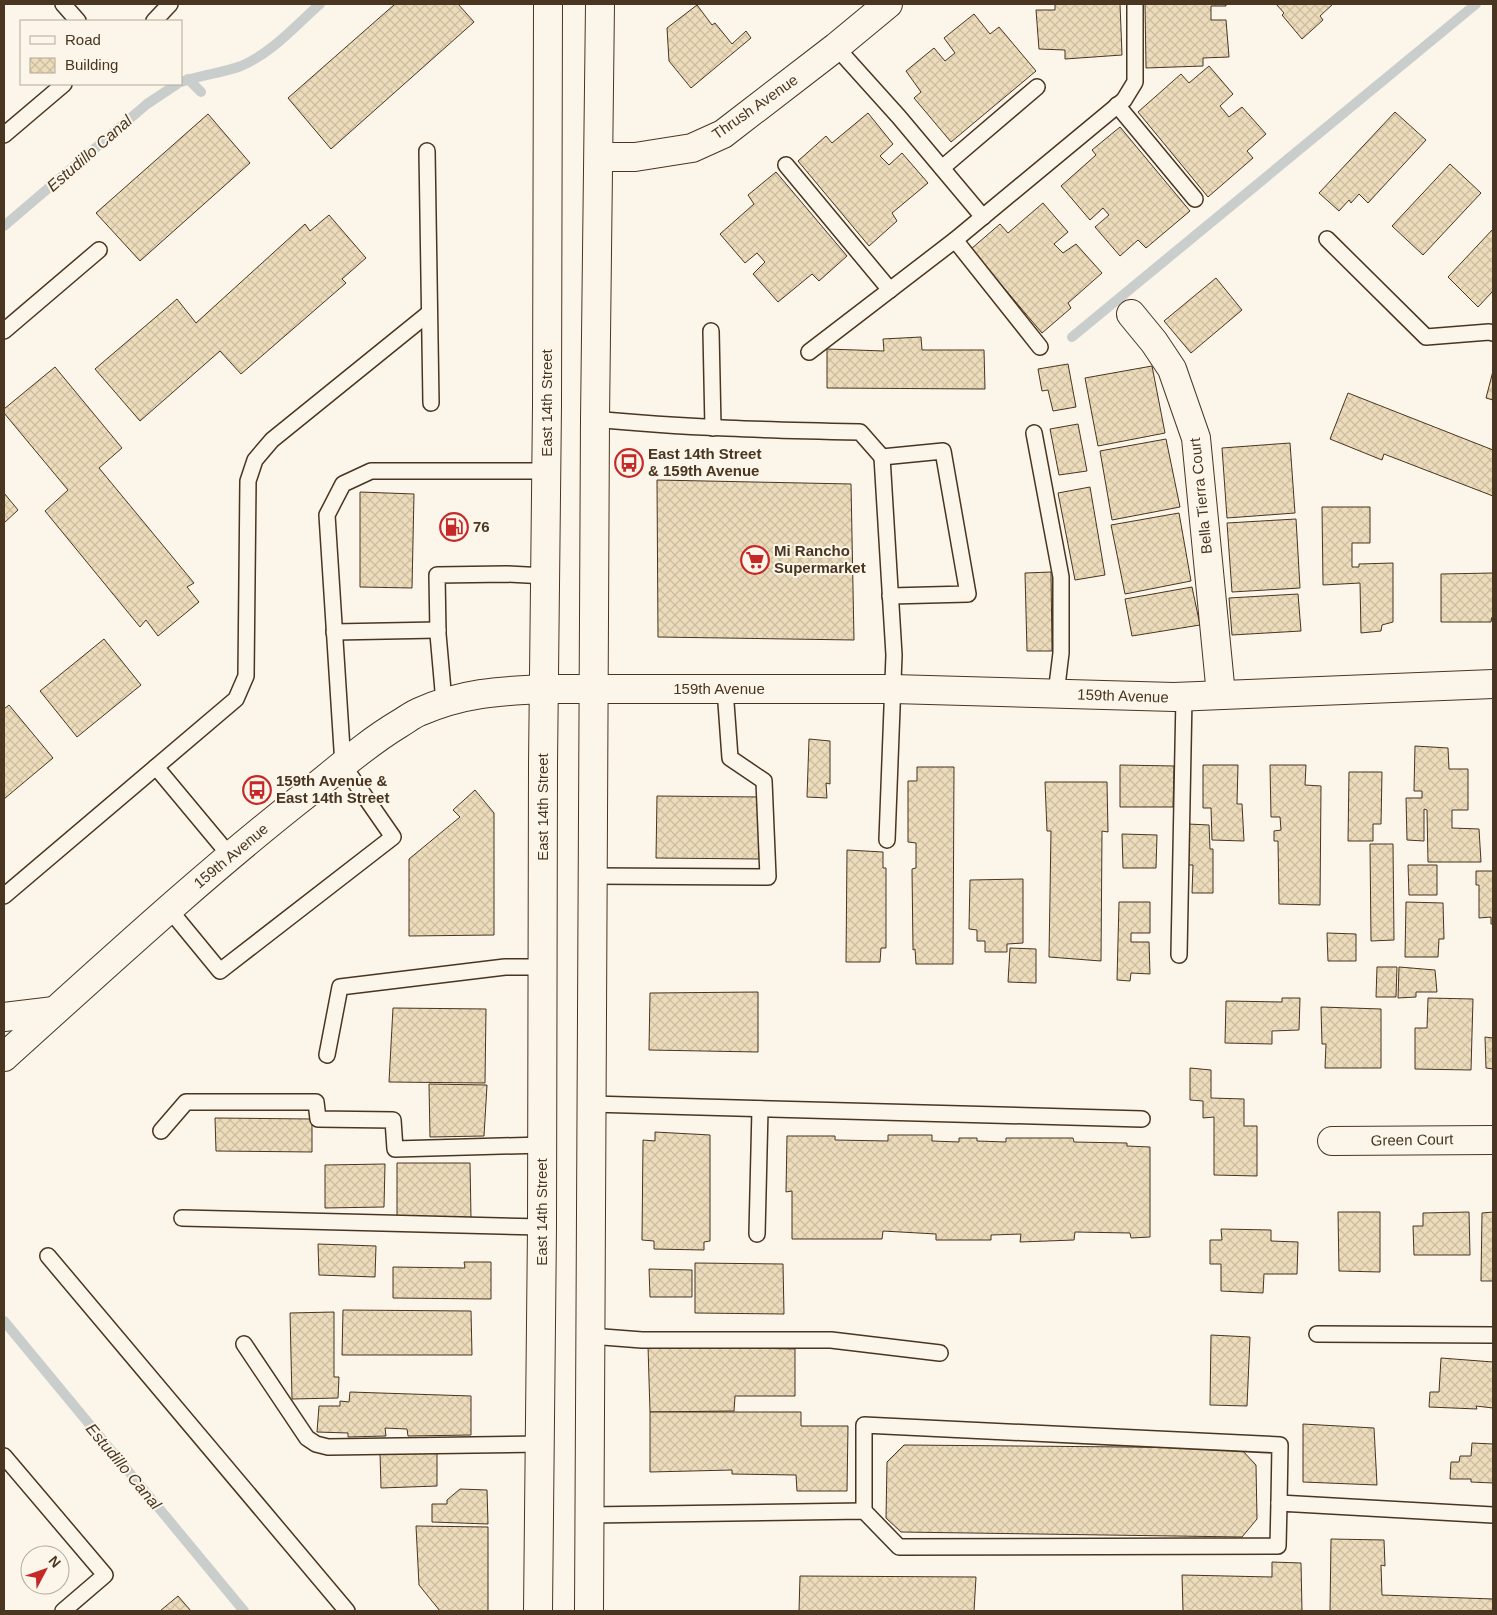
<svg xmlns="http://www.w3.org/2000/svg" width="1497" height="1615" font-family="Arial,sans-serif">
<style>
.lines{fill:none;stroke-linecap:round;stroke-linejoin:round}
.stream{stroke:#c9cecd;stroke-width:10}
.building{fill:url(#building-cross-hatch);stroke:#4a3520}
.service-casing{stroke:#4a3520;stroke-width:18}
.minor-casing{stroke:#4a3520;stroke-width:30}
.tertiary-casing{stroke:#4a3520;stroke-width:30}
.primary-casing{stroke:#4a3520;stroke-width:30}
.service{stroke:#fbf6e9;stroke-width:15}
.minor{stroke:#fbf6e9;stroke-width:28}
.tertiary{stroke:#fbf6e9;stroke-width:28}
.primary{stroke:#fbf6e9;stroke-width:28}
.labels{text-anchor:middle;stroke-width:4;stroke-linejoin:round;paint-order:stroke}
.street-label{font-size:15px;fill:#4a3520;stroke:#fbf6e9}
.poi-label{font-size:15px;font-weight:bold;fill:#4a3520;stroke:#fbf6e9;text-anchor:start}
.water-label{font-size:16px;font-style:italic;fill:#4a3520;stroke:#fbf6e9}
</style>
<defs>
<pattern id="building-cross-hatch" width="8" height="8" patternUnits="userSpaceOnUse" patternTransform="scale(1.25)"><rect width="8" height="8" fill="#ecdcbc"/><path d="M0 0l8 8M0 8l8-8" fill="none" stroke="#ccbda1"/></pattern>
</defs>
<rect width="100%" height="100%" fill="#fbf6e9"/>
<g class="lines">
<g class="stream">
<polyline points="188,79 201,92"/>
<path d="M 181,82 C 201,75 222,73 241,66 C 272,53 296,25 320,4"/>
<polyline points="4,226 147,104 177,84"/>
<polyline points="1072,337 1476,4"/>
<polyline points="4,1321 244,1611"/>
</g>
</g>
<g class="building">
<polygon points="395,4 458,4 474,22 331,149 288,98"/>
<polygon points="1055,4 1120,4 1122,55 1065,59 1065,50 1039,49 1036,10 1055,10"/>
<polygon points="1145,4 1226,4 1226,6 1211,6 1211,20 1226,20 1229,57 1203,58 1203,66 1146,68"/>
<polygon points="1276,4 1333,4 1320,16 1323,20 1302,39 1282,15 1284,13"/>
<polygon points="697,5 712,25 715,23 732,44 746,31 751,38 691,88 669,61 667,28"/>
<polygon points="974,14 990,34 999,27 1036,71 951,142 914,98 921,92 906,71 934,48 945,61 955,53 944,38"/>
<polygon points="1209,66 1233,94 1220,106 1229,117 1242,107 1266,134 1247,151 1253,158 1208,197 1138,112 1181,74 1189,83"/>
<polygon points="1395,112 1426,140 1368,203 1359,194 1351,203 1349,200 1339,211 1319,193"/>
<polygon points="868,113 893,144 880,156 889,165 902,153 928,183 892,213 897,221 869,246 798,161 826,136 832,143"/>
<polygon points="208,114 250,163 140,261 96,213"/>
<polygon points="1120,127 1190,211 1146,248 1138,240 1120,256 1095,227 1109,215 1103,208 1090,220 1061,186 1096,155 1092,150"/>
<polygon points="1450,164 1481,193 1423,255 1392,226"/>
<polygon points="776,172 847,256 819,281 812,274 778,302 753,274 765,262 757,253 745,263 720,234 754,204 748,195"/>
<polygon points="1043,203 1068,232 1054,244 1063,253 1076,244 1102,273 1068,303 1071,308 1042,333 971,249 1000,224 1008,233"/>
<polygon points="329,215 366,258 342,279 346,283 241,374 220,351 140,421 95,369 177,299 196,323 305,224 310,231"/>
<polygon points="1493,229 1493,291 1478,307 1448,277"/>
<polygon points="1216,278 1242,310 1191,353 1164,321"/>
<polygon points="921,337 922,350 984,350 985,389 827,388 827,349 884,351 883,339"/>
<polygon points="1068,364 1076,407 1053,411 1048,390 1042,391 1038,369"/>
<polygon points="1152,366 1165,433 1098,446 1085,378"/>
<polygon points="55,367 122,448 99,468 194,583 187,587 199,602 158,636 146,620 140,627 45,511 68,490 4,413 4,409"/>
<polygon points="1493,371 1493,400 1486,398"/>
<polygon points="1348,393 1493,450 1493,496 1384,454 1382,460 1330,439"/>
<polygon points="1078,424 1087,471 1059,475 1050,429"/>
<polygon points="1166,439 1180,507 1112,520 1100,451"/>
<polygon points="1290,443 1295,513 1227,518 1222,448"/>
<polygon points="657,480 851,484 854,640 658,637"/>
<polygon points="1090,487 1105,575 1075,580 1058,493"/>
<polygon points="360,492 414,494 412,588 360,587"/>
<polygon points="4,493 18,510 4,523"/>
<polygon points="1322,507 1370,507 1370,543 1352,543 1352,567 1359,567 1359,564 1393,563 1393,622 1382,625 1381,631 1361,633 1360,583 1323,585"/>
<polygon points="1179,513 1191,581 1125,594 1111,525"/>
<polygon points="1296,519 1300,588 1232,592 1227,523"/>
<polygon points="1051,572 1052,651 1027,651 1025,573"/>
<polygon points="1493,573 1493,617 1492,617 1491,622 1441,622 1441,574"/>
<polygon points="1192,587 1200,625 1132,636 1125,599"/>
<polygon points="1298,594 1301,631 1232,635 1229,598"/>
<polygon points="104,639 141,685 77,737 40,691"/>
<polygon points="9,705 53,758 4,799 4,709"/>
<polygon points="809,739 830,741 830,784 826,783 827,798 807,797"/>
<polygon points="1415,746 1448,748 1449,769 1468,769 1468,810 1452,810 1452,828 1479,829 1481,862 1428,862 1427,810 1424,809 1424,841 1407,840 1406,798 1422,798 1422,791 1414,791"/>
<polygon points="1120,765 1174,766 1173,807 1120,807"/>
<polygon points="1203,765 1238,765 1237,804 1242,804 1244,841 1212,840 1211,808 1203,808"/>
<polygon points="1270,765 1306,765 1305,785 1321,786 1320,905 1279,904 1278,841 1274,841 1274,831 1281,830 1280,817 1271,817"/>
<polygon points="917,767 954,767 953,964 916,964 915,949 913,950 912,869 916,868 916,843 908,842 908,781 917,781"/>
<polygon points="1349,772 1382,772 1381,824 1373,824 1373,841 1348,841"/>
<polygon points="1045,782 1107,782 1108,832 1102,831 1101,961 1049,957 1051,831 1047,831"/>
<polygon points="475,790 494,813 494,935 409,936 409,859 460,817 453,810"/>
<polygon points="657,796 761,797 761,859 656,858"/>
<polygon points="1188,824 1209,825 1210,849 1213,849 1213,893 1192,893 1193,865 1187,865"/>
<polygon points="1122,834 1157,835 1156,868 1123,868"/>
<polygon points="1370,844 1393,844 1394,940 1371,941"/>
<polygon points="847,850 883,852 883,868 886,868 886,948 881,948 880,962 846,962"/>
<polygon points="1408,865 1437,865 1437,895 1409,895"/>
<polygon points="1476,871 1493,871 1493,924 1491,924 1491,917 1479,918 1479,885 1476,885"/>
<polygon points="1023,879 1023,943 1007,944 1007,952 985,952 985,941 977,941 977,930 969,929 970,880"/>
<polygon points="1119,902 1150,902 1150,933 1131,933 1131,942 1149,942 1150,974 1131,973 1130,981 1117,980"/>
<polygon points="1406,902 1443,903 1444,939 1439,939 1438,957 1405,957"/>
<polygon points="1327,933 1356,934 1356,961 1328,961"/>
<polygon points="1010,948 1036,949 1036,983 1008,982"/>
<polygon points="1377,967 1397,967 1396,997 1376,997"/>
<polygon points="1399,967 1435,970 1437,992 1416,992 1416,997 1398,998"/>
<polygon points="758,992 758,1052 649,1050 650,993"/>
<polygon points="1282,998 1300,998 1299,1030 1272,1031 1272,1044 1225,1043 1226,1001 1282,1002"/>
<polygon points="1428,998 1473,999 1471,1070 1415,1069 1415,1028 1427,1028"/>
<polygon points="1321,1007 1381,1009 1381,1068 1325,1068 1326,1044 1322,1044"/>
<polygon points="393,1008 486,1009 485,1083 389,1082"/>
<polygon points="1485,1037 1493,1038 1493,1069 1486,1068"/>
<polygon points="1190,1068 1211,1070 1211,1098 1244,1099 1244,1126 1257,1126 1257,1176 1214,1175 1214,1117 1203,1118 1203,1101 1190,1100"/>
<polygon points="429,1084 487,1085 484,1136 430,1137"/>
<polygon points="215,1118 312,1119 312,1152 216,1151"/>
<polygon points="655,1132 710,1135 710,1241 704,1242 704,1250 654,1249 654,1241 642,1240 643,1140 655,1141"/>
<polygon points="888,1135 932,1135 932,1141 959,1142 959,1138 977,1138 977,1141 1006,1142 1006,1138 1073,1138 1074,1142 1127,1143 1127,1146 1150,1147 1150,1237 1131,1238 1130,1233 1075,1232 1074,1240 1020,1242 1021,1234 991,1235 991,1240 936,1240 936,1234 883,1231 882,1239 792,1239 792,1191 786,1192 787,1136 835,1136 835,1140 888,1141"/>
<polygon points="397,1163 470,1163 471,1218 397,1217"/>
<polygon points="385,1164 384,1207 325,1208 325,1165"/>
<polygon points="1338,1212 1380,1212 1380,1272 1339,1271"/>
<polygon points="1469,1212 1470,1255 1414,1255 1413,1226 1423,1226 1423,1213"/>
<polygon points="1493,1212 1493,1281 1481,1281 1482,1213"/>
<polygon points="1221,1229 1271,1230 1271,1241 1298,1242 1297,1274 1264,1274 1263,1293 1221,1291 1221,1264 1210,1264 1210,1240 1222,1240"/>
<polygon points="318,1244 376,1246 375,1277 319,1275"/>
<polygon points="464,1262 491,1262 491,1299 393,1298 393,1267 465,1268"/>
<polygon points="695,1263 783,1264 784,1314 695,1313"/>
<polygon points="649,1269 692,1270 692,1297 650,1297"/>
<polygon points="343,1310 471,1311 472,1355 342,1355"/>
<polygon points="334,1312 334,1377 339,1377 338,1398 292,1399 290,1313"/>
<polygon points="1211,1335 1250,1337 1247,1406 1210,1405"/>
<polygon points="648,1346 795,1349 795,1396 735,1396 734,1411 650,1412"/>
<polygon points="1441,1358 1493,1362 1493,1408 1476,1406 1477,1409 1429,1407 1430,1392 1439,1392"/>
<polygon points="350,1392 471,1396 471,1435 408,1436 407,1429 385,1428 386,1436 348,1437 348,1433 317,1432 319,1406 340,1406 340,1401 349,1402"/>
<polygon points="650,1412 801,1412 801,1426 848,1426 847,1491 797,1491 796,1475 732,1474 732,1470 650,1472"/>
<polygon points="1303,1424 1374,1428 1377,1485 1303,1482"/>
<polygon points="1472,1443 1493,1444 1493,1483 1471,1482 1471,1479 1450,1479 1451,1462 1459,1462 1460,1456 1471,1456"/>
<polygon points="904,1445 1240,1448 1256,1465 1257,1519 1242,1537 901,1532 886,1518 887,1462"/>
<polygon points="380,1453 437,1453 437,1486 381,1488"/>
<polygon points="460,1489 487,1490 488,1524 432,1522 432,1504 447,1504 447,1500"/>
<polygon points="416,1526 488,1527 488,1611 440,1611 419,1585"/>
<polygon points="1331,1539 1384,1540 1385,1566 1381,1565 1382,1595 1493,1599 1493,1611 1330,1611"/>
<polygon points="1272,1562 1301,1563 1302,1611 1183,1611 1182,1575 1272,1577"/>
<polygon points="800,1576 976,1577 974,1611 799,1611"/>
<polygon points="178,1596 191,1611 160,1611"/>
</g>
<g class="lines">
<defs>
<g id="service">
<polyline points="63,4 78,21"/>
<polyline points="154,21 170,4"/>
<polyline points="836,47 899,117 983,217"/>
<polyline points="1117,105 1195,199"/>
<polyline points="4,135 64,84"/>
<polyline points="427,151 431,403"/>
<polyline points="786,165 890,290"/>
<polyline points="942,168 1037,87"/>
<polyline points="1327,239 1426,337 1489,332 1493,333"/>
<polyline points="955,240 1040,347"/>
<polyline points="4,331 99,250"/>
<polyline points="711,331 713,428"/>
<polyline points="809,352 955,240 1124,100 1135,82 1135,4"/>
<path d="M 595,419 C 683,428 771,430 860,432 L 882,457 L 943,451 L 968,594 L 890,596"/>
<polyline points="1034,433 1061,577 1061,653 1056,694"/>
<polyline points="882,457 894,655 887,840"/>
<polyline points="334,632 438,630"/>
<polyline points="444,702 438,634 437,575 507,574 546,576"/>
<polyline points="156,767 231,857"/>
<polyline points="593,876 768,877 764,781 730,758 725,689"/>
<polyline points="4,896 236,699 246,676 248,481 255,460 272,440 429,313"/>
<polyline points="169,909 220,971 393,837 343,765 327,515 343,484 371,471 547,471"/>
<polyline points="1179,955 1184,697"/>
<polyline points="327,1055 340,987 505,967 543,967"/>
<polyline points="591,1104 1142,1119"/>
<polyline points="161,1131 186,1102 316,1102 318,1119 393,1120 395,1149 542,1145"/>
<polyline points="182,1218 542,1227"/>
<polyline points="757,1234 760,1109"/>
<polyline points="48,1256 347,1611"/>
<polyline points="1317,1334 1493,1335"/>
<polyline points="590,1336 642,1340 831,1340 940,1353"/>
<polyline points="244,1344 307,1438 316,1444 328,1447 540,1444"/>
<polyline points="4,1456 105,1575 63,1611"/>
<polyline points="864,1511 864,1425 1280,1445 1279,1503"/>
<polyline points="589,1515 864,1511 899,1547 1278,1546 1279,1503 1493,1515"/>
</g>
<g id="minor">
<polyline points="599,157 635,157 692,148 723,134 836,47 888,4"/>
<polyline points="1131,314 1154,342 1172,369 1196,438 1221,695"/>
<polyline points="4,1017 54,1011"/>
<path d="M 4,1057 C 104,967 203,875 309,792 C 338,769 367,743 399,724 C 406,720 412,715 419,712 C 462,693 498,691 544,689"/>
<polyline points="1332,1141 1493,1140"/>
</g>
<polyline id="tertiary" points="544,689 893,689 1174,697 1493,684"/>
<g id="primary">
<polyline points="538,1611 542,1227 543,764 547,406 548,4"/>
<polyline points="589,1611 595,419 600,4"/>
</g>
</defs>
<use href="#service" class="service-casing"/>
<use href="#minor" class="minor-casing"/>
<use href="#tertiary" class="tertiary-casing"/>
<use href="#primary" class="primary-casing"/>
<use href="#service" class="service"/>
<use href="#minor" class="minor"/>
<use href="#tertiary" class="tertiary"/>
<use href="#primary" class="primary"/>
</g>
<defs>
<symbol id="bus-ring" viewBox="-11 -11 22 22"><circle r="9.5" fill="#fbf6e9" stroke="#c62828" stroke-width="1.5"/><path d="M-5-6H5V4H4V6H2V4H-2V6H-4V4H-5ZM-3.5-4V0h7V-4ZM-3.5 1.2v1.5H-2V1.2ZM2 1.2v1.5H3.5V1.2Z" fill="#c62828"/></symbol>
<symbol id="fuel-ring" viewBox="-11 -11 22 22"><circle r="9.5" fill="#fbf6e9" stroke="#c62828" stroke-width="1.5"/><path d="M-5.5-6h7V0h2V4h1.3V-2.5L3-4.5l.8-.8L6-3V5H2.5V1h-1V6h-7ZM-4.2-4.7v3.2H.2V-4.7Z" fill="#c62828"/></symbol>
<symbol id="supermarket-ring" viewBox="-11 -11 22 22"><circle r="9.5" fill="#fbf6e9" stroke="#c62828" stroke-width="1.5"/><path d="M-6-5.5h2.5l.6 2H6L4.5 2H-2.5L-4.4-4H-6ZM-1.5 3.2a1.3 1.3 0 1 0 .1 0ZM3 3.2a1.3 1.3 0 1 0 .1 0Z" fill="#c62828"/></symbol>
</defs>
<g fill-rule="evenodd">
<use href="#bus-ring" x="613" y="447" width="32" height="32"/>
<use href="#fuel-ring" x="438" y="511" width="32" height="32"/>
<use href="#supermarket-ring" x="739" y="544" width="32" height="32"/>
<use href="#bus-ring" x="241" y="774" width="32" height="32"/>
</g>
<g class="labels">
<g class="street-label">
<text transform="translate(755 107) rotate(-35)" y="5">Thrush Avenue</text>
<text transform="translate(547 403) rotate(-90)" y="5">East 14th Street</text>
<text transform="translate(1201 496) rotate(-96)" y="5">Bella Tierra Court</text>
<text x="719" y="694">159th Avenue</text>
<text transform="translate(1123 696) rotate(2)" y="5">159th Avenue</text>
<text transform="translate(543 807) rotate(-90)" y="5">East 14th Street</text>
<text transform="translate(231 856) rotate(-40)" y="5">159th Avenue</text>
<text transform="translate(1412 1140) rotate(-1)" y="5">Green Court</text>
<text transform="translate(542 1212) rotate(-90)" y="5">East 14th Street</text>
</g>
<g class="poi-label">
<text x="648" y="459">East 14th Street<tspan x="648" dy="17">&amp; 159th Avenue</tspan></text>
<text x="473" y="532">76</text>
<text x="774" y="556">Mi Rancho<tspan x="774" dy="17">Supermarket</tspan></text>
<text x="276" y="786">159th Avenue &amp;<tspan x="276" dy="17">East 14th Street</tspan></text>
</g>
<g class="water-label">
<text transform="translate(89 153) rotate(-41)" y="6">Estudillo Canal</text>
<text transform="translate(124 1466) rotate(50)" y="6">Estudillo Canal</text>
</g>
</g>
<rect width="1497" height="1615" fill="none" stroke="#4a3520" stroke-width="10"/>
<rect x="20" y="20" width="162" height="65" fill="#fbf6e9" stroke="#b4a999"/>
<rect x="30" y="36" width="25" height="8" fill="#fbf6e9" stroke="#b4a999"/>
<text x="65" y="45" font-size="15" fill="#4a3520">Road</text>
<rect x="30" y="58" width="25" height="15" fill="url(#building-cross-hatch)" stroke="#b4a999"/>
<text x="65" y="70" font-size="15" fill="#4a3520">Building</text>
<g transform="translate(45 1570) rotate(49)"><circle r="24" fill="#fbf6e9" stroke="#b4a999"/>
<path d="M0-4L9 19L0 12L-9 19Z" fill="#c62828"/>
<text y="-8" font-size="14" font-weight="bold" text-anchor="middle" fill="#4a3520">N</text>
</g>
</svg>
